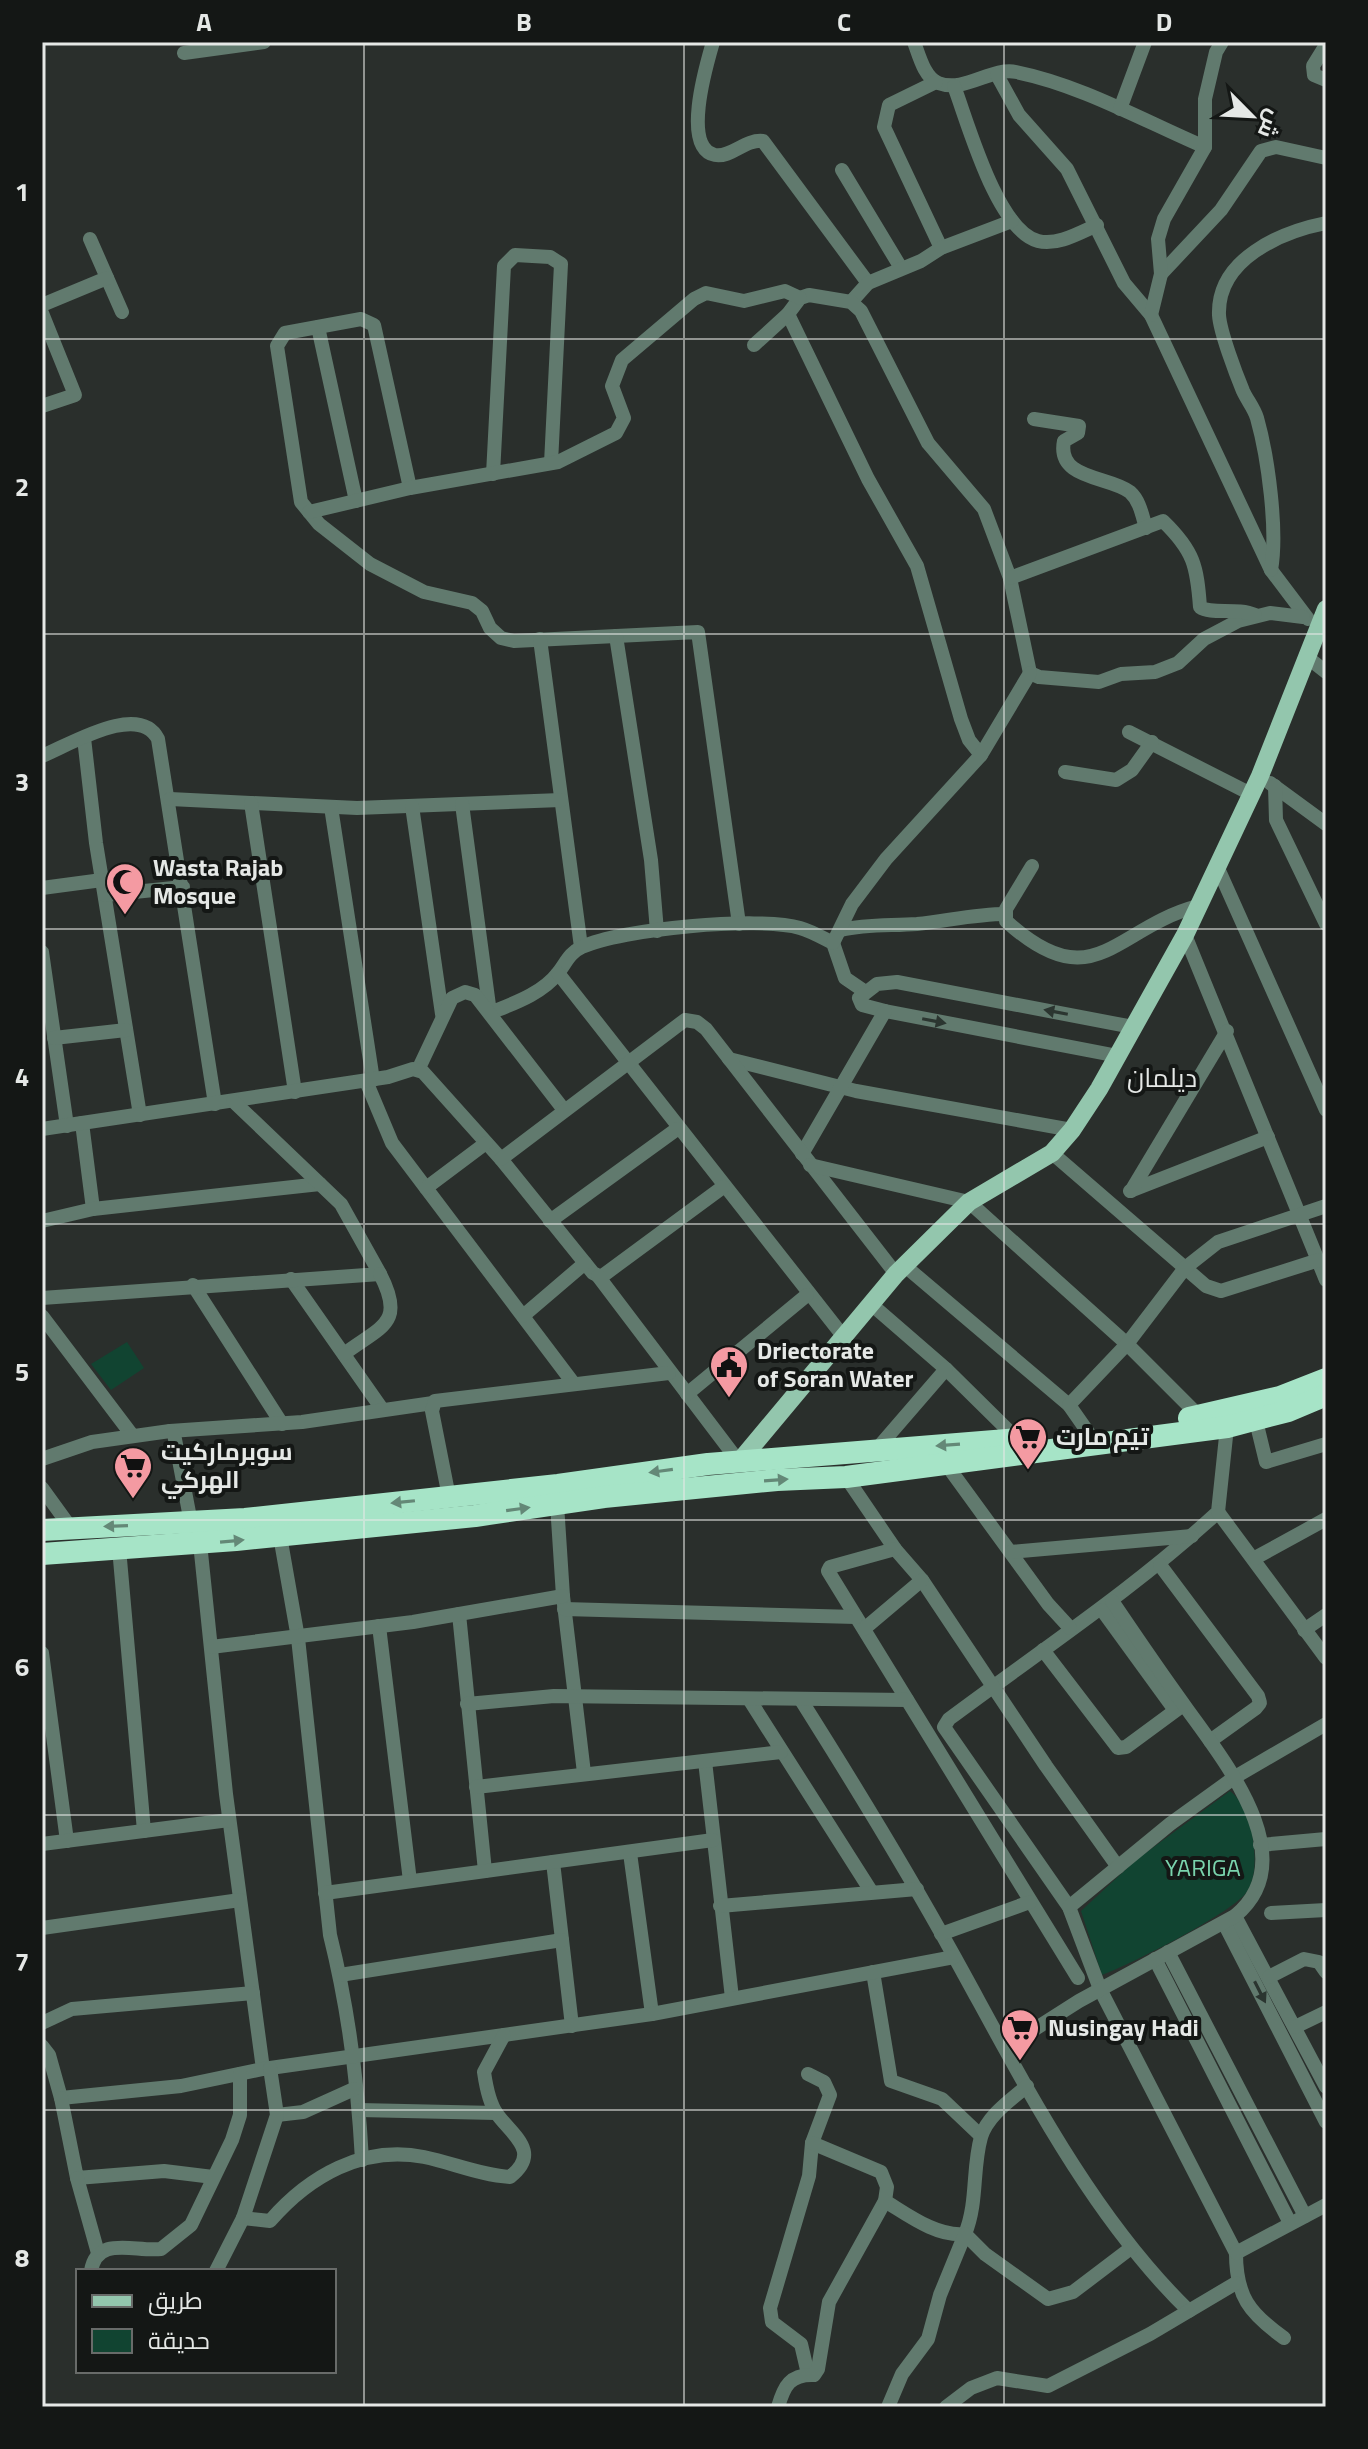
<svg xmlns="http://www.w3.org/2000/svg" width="1368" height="2449" font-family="'Titillium Web',Cairo,sans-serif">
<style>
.green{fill:#114431}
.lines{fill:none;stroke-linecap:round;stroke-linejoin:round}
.minor{stroke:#617a6e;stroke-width:14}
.major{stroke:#93c6ad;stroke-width:18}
.highway{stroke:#a6e4c7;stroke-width:22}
.oneway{fill:#2b3530}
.oneway2{fill:#648877}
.grid{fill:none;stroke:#e5e8e6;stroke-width:2;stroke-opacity:0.55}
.labels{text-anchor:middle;stroke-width:8;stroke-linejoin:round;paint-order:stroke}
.poi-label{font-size:24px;font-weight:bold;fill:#e5e8e6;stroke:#141715;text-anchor:start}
.park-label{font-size:24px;fill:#7ad4ad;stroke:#141715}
.neighbourhood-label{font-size:26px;fill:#e5e8e6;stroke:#141715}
.neatline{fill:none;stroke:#e5e8e6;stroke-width:3}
.grid-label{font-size:26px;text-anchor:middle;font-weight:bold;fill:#e5e8e6}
</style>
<rect width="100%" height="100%" fill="#2a2f2c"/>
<g class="green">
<polygon points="127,1342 144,1368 111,1390 91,1364"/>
<path d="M 1230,1791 C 1244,1802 1251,1822 1253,1839 C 1255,1856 1257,1878 1246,1893 C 1228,1915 1131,1964 1102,1975 L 1081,1911 L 1136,1860 Z"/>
</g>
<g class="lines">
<g class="minor">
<path d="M 713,42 C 707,63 681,148 715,155 C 731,158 745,139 763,141 L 868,283"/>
<path d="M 914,42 C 919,55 924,77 938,83 C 965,93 991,67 1016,72 C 1081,85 1144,121 1205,147"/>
<polyline points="1326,45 1313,66 1314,75 1326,80"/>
<polyline points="184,53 264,42"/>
<polyline points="997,75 1019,115 1067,169 1124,283 1151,315 1271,570 1308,619"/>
<polyline points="936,82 889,105 884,127 941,248"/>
<path d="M 954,86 C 968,123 997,230 1038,241 C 1057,246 1079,233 1097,225"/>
<polyline points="1120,109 1145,42"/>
<polyline points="842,170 901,268"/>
<polyline points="90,239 122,312"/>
<polyline points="1161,274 1221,210 1261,151 1276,147 1326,158"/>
<polyline points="851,302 868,283 921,261 941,248 1012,221"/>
<polyline points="42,305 107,278"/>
<polyline points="42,313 75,395 42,406"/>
<polyline points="788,314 868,479 917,566 961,719 969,740 981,755"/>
<polyline points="1151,315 1161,274 1158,239 1164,219 1205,147 1205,99 1216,52 1222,42"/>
<polyline points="318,327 356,501"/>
<polyline points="754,345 788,314 800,298 809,295 851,302 861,311 928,443 984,509 1010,578 1030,673 1039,677 1099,682 1121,674 1155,672 1178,663 1204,639 1238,621 1270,613 1303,617"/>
<path d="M 1034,419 L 1079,426 L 1078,433 L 1064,441 C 1056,480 1110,476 1130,492 C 1140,501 1142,515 1146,528"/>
<polyline points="493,474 504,266 515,255 550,257 561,264 551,463"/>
<polyline points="410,488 374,325 361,319 285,333 277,346 301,502 319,524 370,564 424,592 472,603 482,611 490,628 501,638 514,641 698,632 739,924"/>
<polyline points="309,512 410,488 558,462 616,433 624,418 612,386 622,360 694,299 706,293 744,301 785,291 800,298"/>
<path d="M 1271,570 C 1278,531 1268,457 1257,418 C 1254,408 1247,400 1243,391 C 1236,374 1220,332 1219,315 C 1217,259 1281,232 1326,223"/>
<path d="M 1010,578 L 1163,521 C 1194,551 1197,566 1200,607 C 1211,615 1237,607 1255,615"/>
<polyline points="616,636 651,860 657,931"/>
<polyline points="540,639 581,947"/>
<polyline points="1307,657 1326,672"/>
<polyline points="1129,732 1251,794"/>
<polyline points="84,738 96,843 140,1115"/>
<path d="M 42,756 C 71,744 139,702 158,739 L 215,1104"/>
<polyline points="1065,772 1116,780 1132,770 1152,742"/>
<polyline points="1270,783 1326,824"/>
<polyline points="1275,786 1276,820 1326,924"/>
<polyline points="170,799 357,808 561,800"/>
<polyline points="251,803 295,1092"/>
<path d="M 462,804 L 490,1013 C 512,1004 542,994 558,973 C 566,963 569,953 582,947 C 620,929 759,916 800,928 C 811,931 823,938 833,943 L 845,978 L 864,991"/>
<polyline points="412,806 442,1014"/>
<polyline points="331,807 373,1080"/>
<path d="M 1032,866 L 1006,909 L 1006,921 C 1094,1001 1114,928 1198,906"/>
<polyline points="1217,866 1326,1110"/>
<polyline points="42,888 102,880"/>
<polyline points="105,895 183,887"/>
<path d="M 841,930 C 867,924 891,926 917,924 C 947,921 975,914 1006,914"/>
<polyline points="1185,935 1326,1280"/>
<polyline points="833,943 852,904 886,859 981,755 1030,673"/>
<polyline points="42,952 67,1126"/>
<polyline points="558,973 843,1336"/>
<polyline points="54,1038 126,1030"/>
<polyline points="1118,1056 885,1011 862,1005 859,998 877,984 897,982 1133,1027"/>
<polyline points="729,1059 856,1091 1072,1130"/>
<polyline points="418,1070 452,998 465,992 475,995 564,1110"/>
<polyline points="366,1081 392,1143 574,1384"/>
<polyline points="82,1123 93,1209"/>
<polyline points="42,1129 388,1077 413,1069 423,1072 501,1159 593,1273 601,1277 723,1187"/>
<polyline points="1052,1153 1206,1286 1221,1291 1319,1260"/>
<polyline points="802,1154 885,1011"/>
<polyline points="501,1159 685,1020 697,1022 706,1029 896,1274"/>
<polyline points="810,1165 969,1202 1127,1344 1200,1417"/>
<polyline points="426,1188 486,1143"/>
<polyline points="1130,1191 1268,1137"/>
<polyline points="1131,1191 1227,1031"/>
<polyline points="42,1221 93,1209 320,1184"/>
<polyline points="550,1221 677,1129"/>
<polyline points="905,1266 1069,1405 1090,1435"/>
<polyline points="598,1276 739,1462"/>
<polyline points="291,1279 382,1409"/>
<polyline points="193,1285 282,1424"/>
<polyline points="42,1298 380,1274 341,1204 233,1101"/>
<polyline points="871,1304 946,1369 1017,1439"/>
<polyline points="42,1316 132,1435"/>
<polyline points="523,1316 585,1263"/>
<path d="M 344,1354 C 381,1326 406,1324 380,1274"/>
<polyline points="687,1394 807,1295"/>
<polyline points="1069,1405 1127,1344 1185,1268 1218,1242 1326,1206"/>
<polyline points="1256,1421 1266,1462 1326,1444"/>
<path d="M 1227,1427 L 1218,1512 C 1134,1589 1040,1651 949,1719 L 944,1727 L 1069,1907 L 1100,1989 L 1236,2253 C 1236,2296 1249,2313 1284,2338"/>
<polyline points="170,1431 302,1422 433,1403"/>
<polyline points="876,1450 946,1369"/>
<polyline points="42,1459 92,1442 170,1431 174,1434 191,1523"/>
<polyline points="946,1464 1048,1604 1070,1628"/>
<polyline points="846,1477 895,1549 922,1580 1046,1766 1118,1867"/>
<polyline points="42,1488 71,1528"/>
<polyline points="449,1497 432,1411 435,1401 669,1373"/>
<polyline points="557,1504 563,1596 584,1773"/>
<polyline points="1218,1512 1326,1658"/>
<path d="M 280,1536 L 298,1638 L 330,1935 C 348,2007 358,2085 362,2160"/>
<polyline points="200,1543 226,1794 263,2069"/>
<polyline points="119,1548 144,1831"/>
<polyline points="895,1549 830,1567 828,1571 1078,1978"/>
<polyline points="1011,1552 1192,1536"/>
<polyline points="1255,1558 1326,1519"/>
<polyline points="1160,1565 1258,1696 1260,1703 1256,1708 1210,1741"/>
<polyline points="564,1609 856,1617"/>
<polyline points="1102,1610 1174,1709"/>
<polyline points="459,1614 485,1871"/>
<polyline points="379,1626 410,1881"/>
<polyline points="864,1629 922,1580"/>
<polyline points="1304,1630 1326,1615"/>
<polyline points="211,1647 413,1622 563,1596"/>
<polyline points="1043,1650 1118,1748 1126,1747 1183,1705"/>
<polyline points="42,1653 67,1841"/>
<polyline points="749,1699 871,1891"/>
<path d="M 801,1700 C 854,1784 906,1869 954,1956 C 1021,2077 1089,2214 1189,2311"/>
<polyline points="467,1704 554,1696 907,1700"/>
<polyline points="705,1761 732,1998"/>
<polyline points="476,1787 781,1752"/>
<polyline points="42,1844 229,1820"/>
<polyline points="1260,1845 1326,1839"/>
<polyline points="630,1853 652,2014"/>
<polyline points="553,1862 572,2026"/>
<polyline points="325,1893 713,1840"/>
<polyline points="720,1906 917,1889"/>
<polyline points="1069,1907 1170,1824 1235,1777 1326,1724"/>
<polyline points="1271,1913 1326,1910"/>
<polyline points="1235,1916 1326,2087"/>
<polyline points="1224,1923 1326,2122"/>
<polyline points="42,1928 240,1900"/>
<polyline points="941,1934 1030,1902"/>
<polyline points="1168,1952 1305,2216"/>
<polyline points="1155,1959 1290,2223"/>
<polyline points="873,1972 891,2081 942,2099 981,2136"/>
<polyline points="340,1975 562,1940"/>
<polyline points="1269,1977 1304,1959 1319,1962 1326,1972"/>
<polyline points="42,2023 72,2009 253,1993"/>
<polyline points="1295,2027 1326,2012"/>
<polyline points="42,2046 49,2055 61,2098 181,2086 263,2069 652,2014 954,1957"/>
<path d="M 1005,2048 L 1079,2001 L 1235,1916 C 1307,1857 1219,1755 1182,1702 C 1158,1669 1135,1635 1112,1601"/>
<polyline points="61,2098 77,2178 164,2171 213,2177"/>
<polyline points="359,2110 496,2113"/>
<polyline points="277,2115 303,2112 354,2089"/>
<polyline points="77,2178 98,2253"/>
<path d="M 885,2201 C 908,2215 937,2237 965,2234 C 978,2202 972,2169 981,2137 C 988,2115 1011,2100 1027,2086"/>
<path d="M 243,2218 L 270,2221 C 309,2176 363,2145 424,2157 C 453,2163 480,2175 510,2177 C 542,2152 512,2135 497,2114 C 489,2103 486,2086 484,2072 L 504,2035"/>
<polyline points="1236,2253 1326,2205"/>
<path d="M 91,2271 C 97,2235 134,2252 161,2249 L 191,2225 L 232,2140 L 240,2115 L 240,2074"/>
<polyline points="216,2271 243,2218 277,2115 270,2068"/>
<polyline points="808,2374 801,2344 772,2322 770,2308 809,2176 812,2143 830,2095 824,2082 808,2074"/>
<path d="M 778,2407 C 784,2386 790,2374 814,2375 L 818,2369 L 829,2302 L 885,2201 L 887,2187 L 881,2172 L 812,2143"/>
<polyline points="888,2407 902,2374 928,2339 940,2295 965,2234 985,2254 1048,2299 1073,2292 1131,2248"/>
<polyline points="946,2407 971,2388 997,2378 1048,2386 1150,2334 1236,2283"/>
</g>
<polyline class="major" points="739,1462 896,1274 969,1202 1052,1153 1072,1130 1099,1089 1185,935 1260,776 1326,609"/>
<g class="highway">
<polyline points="1189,1418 1280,1397 1326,1379"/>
<polyline points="42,1530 245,1519 558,1485 708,1464 1032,1438"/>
<polyline points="42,1554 236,1540 475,1516 604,1497 777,1480 846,1477 1227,1427 1288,1411 1326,1395"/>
</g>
</g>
<defs><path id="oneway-solid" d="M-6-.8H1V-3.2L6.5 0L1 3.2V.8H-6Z" transform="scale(2)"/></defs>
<g class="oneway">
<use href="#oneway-solid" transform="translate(1056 1012) rotate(-169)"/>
<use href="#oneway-solid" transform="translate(934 1021) rotate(11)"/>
<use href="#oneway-solid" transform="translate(1260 1992) rotate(63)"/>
</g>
<g class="oneway2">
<use href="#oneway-solid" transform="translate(948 1445) rotate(176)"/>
<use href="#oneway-solid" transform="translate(661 1471) rotate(172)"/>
<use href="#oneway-solid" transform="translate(776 1480) rotate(-4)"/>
<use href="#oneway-solid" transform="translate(403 1502) rotate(174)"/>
<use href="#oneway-solid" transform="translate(518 1509) rotate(-8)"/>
<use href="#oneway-solid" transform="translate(116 1526) rotate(178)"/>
<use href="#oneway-solid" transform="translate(232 1541) rotate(-5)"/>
</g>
<path class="grid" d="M 364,42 L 364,2407M 684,42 L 684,2407M 1004,42 L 1004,2407M 42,339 L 1326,339M 42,634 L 1326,634M 42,929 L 1326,929M 42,1224 L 1326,1224M 42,1520 L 1326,1520M 42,1815 L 1326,1815M 42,2110 L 1326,2110"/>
<defs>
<symbol id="mosque-pin" viewBox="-11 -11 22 30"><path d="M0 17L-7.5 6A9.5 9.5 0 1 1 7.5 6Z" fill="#f49aa2" stroke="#141715"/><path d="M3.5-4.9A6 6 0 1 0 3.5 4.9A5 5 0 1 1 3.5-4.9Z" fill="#111"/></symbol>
<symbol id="civic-pin" viewBox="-11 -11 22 30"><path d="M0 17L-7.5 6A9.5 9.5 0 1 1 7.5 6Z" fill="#f49aa2" stroke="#141715"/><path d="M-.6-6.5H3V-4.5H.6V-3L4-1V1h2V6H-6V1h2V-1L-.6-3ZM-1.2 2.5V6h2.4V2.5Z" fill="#111"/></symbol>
<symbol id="supermarket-pin" viewBox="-11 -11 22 30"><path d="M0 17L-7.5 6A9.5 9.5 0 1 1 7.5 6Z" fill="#f49aa2" stroke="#141715"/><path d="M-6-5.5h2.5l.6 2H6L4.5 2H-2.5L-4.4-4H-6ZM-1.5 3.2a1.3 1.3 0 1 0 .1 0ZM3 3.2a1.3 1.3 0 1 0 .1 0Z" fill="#111"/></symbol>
</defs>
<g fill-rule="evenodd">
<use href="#mosque-pin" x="103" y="860" width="44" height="60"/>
<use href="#civic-pin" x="707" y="1343" width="44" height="60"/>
<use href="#supermarket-pin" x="1006" y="1415" width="44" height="60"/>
<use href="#supermarket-pin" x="111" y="1444" width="44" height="60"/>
<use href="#supermarket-pin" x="998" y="2006" width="44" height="60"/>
</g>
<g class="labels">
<g class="poi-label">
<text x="153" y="876">Wasta Rajab<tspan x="153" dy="28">Mosque</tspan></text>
<text x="757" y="1359">Driectorate<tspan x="757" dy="28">of Soran Water</tspan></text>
<text x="1056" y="1445">تيم مارت</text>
<text x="161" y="1460">سوبرماركيت<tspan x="161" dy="28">الهركي</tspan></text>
<text x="1048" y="2036">Nusingay Hadi</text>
</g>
<g class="park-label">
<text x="1203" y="1876">YARIGA</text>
</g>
<g class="neighbourhood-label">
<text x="1162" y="1087">دیلمان</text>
</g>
</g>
<rect width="1368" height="2449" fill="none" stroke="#141715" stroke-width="88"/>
<rect x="76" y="2269" width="260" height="104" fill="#141715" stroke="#686b69" stroke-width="2"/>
<rect x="92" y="2295" width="40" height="12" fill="#93c6ad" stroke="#686b69" stroke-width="2"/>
<text x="148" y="2309" font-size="24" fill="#e5e8e6">طريق</text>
<rect x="92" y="2329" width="40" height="24" fill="#114431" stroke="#686b69" stroke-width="2"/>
<text x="148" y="2349" font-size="24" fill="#e5e8e6">حديقة</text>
<g transform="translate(1252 116) rotate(114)" stroke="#141715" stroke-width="6" paint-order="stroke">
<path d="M0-6L14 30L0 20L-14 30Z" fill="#e5e8e6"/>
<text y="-12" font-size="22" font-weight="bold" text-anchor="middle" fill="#e5e8e6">ش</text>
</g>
<rect x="44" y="44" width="1280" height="2361" class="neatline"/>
<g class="grid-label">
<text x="204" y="31">A</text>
<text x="524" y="31">B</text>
<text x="844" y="31">C</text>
<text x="1164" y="31">D</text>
<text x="22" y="201">1</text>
<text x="22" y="496">2</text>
<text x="22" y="791">3</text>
<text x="22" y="1086">4</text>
<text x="22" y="1381">5</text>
<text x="22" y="1676">6</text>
<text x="22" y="1971">7</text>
<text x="22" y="2267">8</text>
</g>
</svg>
